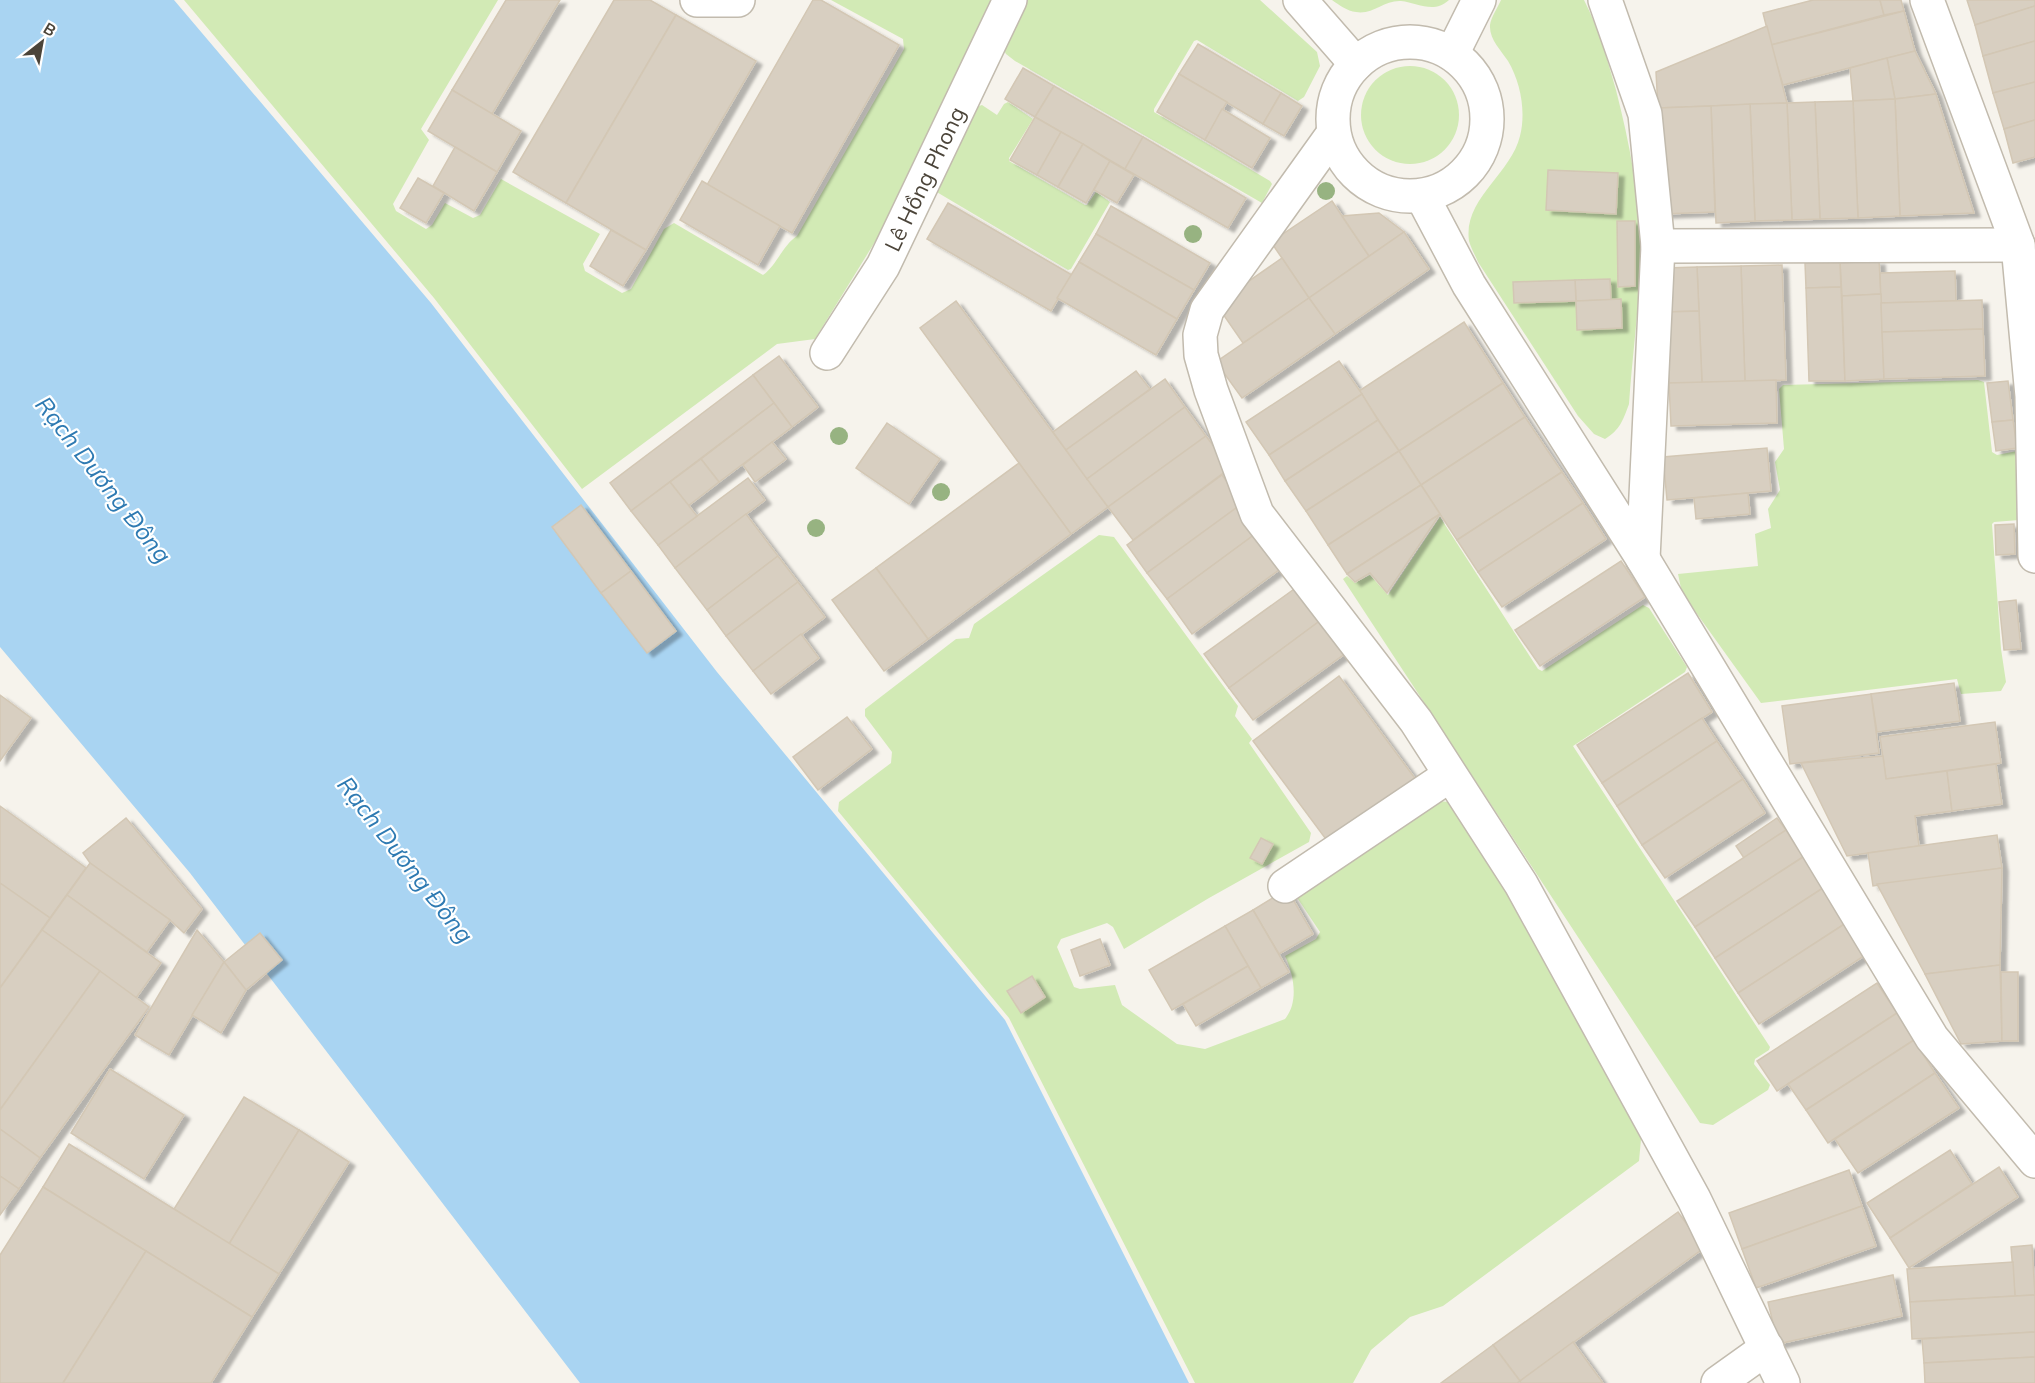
<svg xmlns="http://www.w3.org/2000/svg" width="2035" height="1383" font-family="Mulish,sans-serif">
<style>
.green{fill:#d2eab5}
.water{fill:#a9d4f2}
.building{fill:#d8cfc1;stroke:#d3c7b4;stroke-width:1.5;filter:url(#shadow)}
.lines{fill:none;stroke-linecap:round;stroke-linejoin:round}
.minor-casing{stroke:#c2bbae;stroke-width:36}
.minor{stroke:#fff;stroke-width:33}
.tree{fill:#97b381}
.labels{text-anchor:middle;stroke-width:4.5;stroke-linejoin:round;paint-order:stroke}
.street-label{font-size:22px;fill:#4b4439;stroke:#fff}
.water-label{font-size:24px;font-style:italic;fill:#2e7ab2;stroke:#fff}
</style>
<defs>
<filter id="shadow"><feDropShadow dx="6" dy="4" stdDeviation="1.5" flood-color="#0004"/></filter>
</defs>
<rect width="100%" height="100%" fill="#f6f3ec"/>
<g class="green">
<path d="M 184,0 L 498,0 L 421,129 L 429,140 L 393,204 L 396,211 L 426,229 L 432,225 L 445,203 L 473,218 L 480,215 L 501,179 L 600,234 L 583,264 L 585,271 L 622,293 L 631,289 L 664,229 L 674,223 L 763,275 C 777,265 782,246 797,236 L 904,49 L 903,39 L 831,0 L 995,0 L 881,232 L 815,339 L 777,344 L 582,489 L 434,298 Z"/>
<polygon points="1024,0 1260,0 1317,52 1320,66 1304,97 1298,101 1197,40 1194,41 1154,109 1154,112 1270,181 1272,184 1262,203 1015,61 1006,54 1001,45"/>
<path d="M 1332,0 L 1449,0 C 1434,14 1418,3 1401,1 C 1384,0 1373,15 1356,12 C 1347,11 1339,5 1332,0 Z"/>
<path d="M 1501,0 L 1584,0 C 1599,29 1607,59 1616,90 C 1631,149 1643,211 1640,272 C 1638,316 1632,360 1629,404 C 1623,420 1620,430 1605,439 L 1594,434 L 1578,416 L 1478,262 C 1475,255 1471,248 1469,241 C 1463,199 1511,174 1520,136 C 1526,112 1521,83 1508,61 C 1501,50 1489,39 1490,25 C 1491,17 1498,7 1501,0 Z"/>
<circle cx="1410" cy="115" r="49"/>
<polygon points="1008,102 1033,119 1009,158 1009,161 1085,205 1087,205 1096,192 1110,202 1071,269 1068,270 935,191 976,107 982,105 997,115 1004,104"/>
<polygon points="1978,380 1984,382 1992,452 1997,455 2017,451 2019,520 1994,522 1992,524 2001,649 2006,682 2001,691 1961,694 1957,679 1761,703 1682,593 1678,574 1758,566 1755,534 1771,528 1768,509 1780,490 1775,462 1784,449 1779,389 1783,385"/>
<polygon points="1440,517 1538,669 1542,671 1643,605 1649,608 1687,667 1685,672 1573,746 1770,1047 1769,1050 1755,1059 1754,1064 1770,1085 1768,1090 1713,1125 1700,1123 1343,579 1347,576 1355,583 1370,575 1388,595"/>
<path d="M 1099,535 L 1114,537 L 1238,706 L 1235,716 L 1252,739 L 1249,743 L 1311,833 L 1309,842 L 1209,898 L 1124,949 L 1113,927 L 1107,923 L 1061,939 L 1057,947 L 1074,987 L 1080,989 L 1115,985 L 1122,1005 L 1177,1044 L 1205,1049 L 1285,1019 C 1299,1002 1294,975 1285,956 L 1316,939 L 1320,932 L 1294,893 L 1423,799 L 1448,802 L 1519,905 L 1642,1128 L 1639,1161 L 1443,1306 L 1410,1317 L 1371,1350 L 1353,1383 L 1195,1383 L 1009,1018 L 838,811 L 839,802 L 891,763 L 892,752 L 865,716 L 865,709 L 956,639 L 969,638 L 974,624 Z"/>
</g>
<polygon class="water" points="0,0 174,0 431,303 717,672 1005,1020 1189,1383 580,1383 190,873 0,647"/>
<g class="building">
<polygon points="506,0 560,0 492,114 452,90"/>
<polygon points="614,0 650,0 676,15 566,203 513,172"/>
<polygon points="813,0 821,0 899,45 792,233 707,185"/>
<polygon points="1813,0 1880,0 1884,15 1771,45 1763,13"/>
<polygon points="1880,0 1901,0 1904,11 1884,15"/>
<polygon points="1967,0 2035,0 2035,6 1975,25"/>
<polygon points="2035,6 2035,41 1983,56 1975,25"/>
<polygon points="1904,11 1915,51 1783,85 1771,45"/>
<polygon points="676,15 756,61 646,250 566,203"/>
<polygon points="1767,26 1787,103 1658,108 1656,72"/>
<polygon points="2035,41 2035,82 1993,93 1983,56"/>
<polygon points="1198,44 1281,93 1263,124 1179,74"/>
<polygon points="1915,51 1936,94 1895,99 1887,58"/>
<polygon points="1887,58 1895,99 1853,101 1850,68"/>
<polygon points="1023,68 1054,86 1035,117 1005,99"/>
<polygon points="1179,74 1227,102 1205,140 1157,112"/>
<polygon points="2035,82 2035,120 2004,129 1993,93"/>
<polygon points="1054,86 1143,137 1125,169 1035,117"/>
<polygon points="452,90 521,131 497,172 428,131"/>
<polygon points="1281,93 1302,106 1284,136 1263,124"/>
<polygon points="1936,94 1974,213 1900,216 1895,99"/>
<polygon points="1895,99 1900,216 1858,218 1853,101"/>
<polygon points="1853,101 1858,218 1820,219 1815,102"/>
<polygon points="1815,102 1820,219 1792,220 1787,103"/>
<polygon points="1787,103 1792,220 1755,221 1750,104"/>
<polygon points="1750,104 1755,221 1716,223 1711,106"/>
<polygon points="1711,106 1715,212 1662,214 1658,108"/>
<polygon points="1222,109 1270,138 1252,168 1205,140"/>
<polygon points="1035,117 1061,132 1037,175 1010,160"/>
<polygon points="2035,120 2035,157 2013,163 2004,129"/>
<polygon points="1061,132 1083,144 1058,187 1037,175"/>
<polygon points="1143,137 1246,198 1228,228 1125,169"/>
<polygon points="1083,144 1110,161 1086,203 1058,187"/>
<polygon points="455,147 497,172 474,211 433,186"/>
<polygon points="1110,161 1134,175 1117,203 1094,190"/>
<polygon points="1548,170 1618,173 1616,214 1546,210"/>
<polygon points="418,178 444,193 426,223 400,208"/>
<polygon points="702,181 780,226 758,265 680,220"/>
<polygon points="1332,201 1369,256 1309,298 1271,242"/>
<polygon points="948,203 1072,275 1051,311 927,239"/>
<polygon points="1111,206 1210,263 1194,290 1096,234"/>
<polygon points="1379,213 1404,232 1369,256 1342,216"/>
<polygon points="1617,221 1635,221 1635,286 1618,287"/>
<polygon points="611,230 646,250 623,286 590,266"/>
<polygon points="1404,232 1429,269 1335,334 1309,298"/>
<polygon points="1096,234 1194,290 1177,319 1079,262"/>
<polygon points="1282,258 1309,298 1243,343 1216,304"/>
<polygon points="1879,261 1881,294 1842,296 1840,263"/>
<polygon points="1079,262 1177,319 1156,355 1057,298"/>
<polygon points="1805,263 1840,263 1841,287 1806,288"/>
<polygon points="1782,265 1786,380 1745,382 1741,266"/>
<polygon points="1741,266 1745,382 1702,383 1697,267"/>
<polygon points="1697,267 1699,311 1666,312 1665,268"/>
<polygon points="1955,271 1956,301 1881,303 1880,273"/>
<polygon points="1610,279 1611,300 1576,301 1575,280"/>
<polygon points="1575,280 1576,301 1514,303 1513,282"/>
<polygon points="1841,287 1845,381 1809,381 1806,288"/>
<polygon points="1881,294 1884,379 1845,381 1842,296"/>
<polygon points="1309,298 1335,334 1242,398 1216,362"/>
<polygon points="1621,299 1622,328 1577,330 1576,301"/>
<polygon points="1982,300 1983,329 1882,332 1881,303"/>
<polygon points="956,301 1108,507 1071,534 920,328"/>
<polygon points="1699,311 1702,383 1669,383 1666,312"/>
<polygon points="1464,322 1503,383 1399,451 1359,391"/>
<polygon points="1983,329 1985,376 1884,379 1882,332"/>
<polygon points="779,356 818,407 792,427 753,375"/>
<polygon points="1339,361 1362,394 1269,455 1246,422"/>
<polygon points="1136,371 1150,389 1066,450 1053,432"/>
<polygon points="753,375 774,403 631,511 610,483"/>
<polygon points="1165,379 1185,407 1087,479 1066,450"/>
<polygon points="1776,380 1777,423 1671,426 1669,383"/>
<polygon points="2008,381 2013,420 1992,422 1987,383"/>
<polygon points="1503,383 1525,417 1421,485 1399,451"/>
<polygon points="1362,394 1378,420 1285,481 1269,455"/>
<polygon points="774,403 792,427 719,482 701,459"/>
<polygon points="1185,407 1206,436 1108,507 1087,479"/>
<polygon points="1525,417 1562,472 1457,540 1421,485"/>
<polygon points="1378,420 1399,451 1306,511 1285,481"/>
<polygon points="2013,420 2017,448 1996,451 1992,422"/>
<polygon points="887,423 940,459 909,504 856,468"/>
<polygon points="1206,436 1230,468 1133,540 1108,507"/>
<polygon points="772,442 786,459 755,482 743,465"/>
<polygon points="1767,448 1771,491 1667,500 1663,457"/>
<polygon points="1399,451 1421,485 1328,545 1306,511"/>
<polygon points="701,459 719,482 688,506 670,482"/>
<polygon points="1019,463 1071,534 928,639 876,568"/>
<polygon points="1562,472 1583,503 1478,572 1457,540"/>
<polygon points="1222,475 1243,503 1147,573 1127,545"/>
<polygon points="748,478 765,500 675,568 658,545"/>
<polygon points="670,482 697,516 658,545 631,511"/>
<polygon points="1421,485 1440,514 1347,574 1328,545"/>
<polygon points="1748,493 1750,514 1696,519 1694,498"/>
<polygon points="1243,503 1262,529 1167,599 1147,573"/>
<polygon points="1583,503 1606,539 1502,607 1478,572"/>
<polygon points="581,505 631,571 601,593 552,527"/>
<polygon points="746,514 778,556 707,610 675,568"/>
<polygon points="1440,514 1387,593 1370,573 1355,582 1347,574"/>
<polygon points="2014,524 2015,554 1996,555 1995,525"/>
<polygon points="1262,529 1287,564 1192,634 1167,599"/>
<polygon points="778,556 798,582 726,636 707,610"/>
<polygon points="1621,561 1645,597 1540,666 1515,630"/>
<polygon points="876,568 928,639 884,671 832,600"/>
<polygon points="631,571 676,631 647,653 601,593"/>
<polygon points="798,582 825,617 753,671 726,636"/>
<polygon points="1297,587 1321,620 1229,688 1204,654"/>
<polygon points="2016,600 2021,649 2004,650 1999,602"/>
<polygon points="1321,620 1346,653 1253,720 1229,688"/>
<polygon points="801,634 819,658 771,694 753,671"/>
<polygon points="1688,673 1712,712 1602,783 1577,745"/>
<polygon points="1339,676 1417,781 1331,846 1253,741"/>
<polygon points="1954,683 1960,721 1877,732 1871,694"/>
<polygon points="1871,694 1879,753 1790,764 1782,706"/>
<polygon points="0,695 31,718 0,761"/>
<polygon points="847,717 872,749 818,790 793,757"/>
<polygon points="1702,718 1717,741 1617,806 1602,783"/>
<polygon points="1995,722 2001,763 1886,779 1880,737"/>
<polygon points="1717,741 1743,779 1642,845 1617,806"/>
<polygon points="1883,756 1886,779 1947,771 1952,811 1915,816 1919,846 1847,856 1801,763"/>
<polygon points="1996,764 2002,804 1952,811 1947,771"/>
<polygon points="1743,779 1765,813 1665,878 1642,845"/>
<polygon points="0,806 86,868 50,918 0,883"/>
<polygon points="126,818 202,909 184,933 170,920 90,863 83,853"/>
<polygon points="1777,818 1786,830 1744,858 1736,846"/>
<polygon points="1786,830 1803,857 1695,927 1677,901"/>
<polygon points="1997,835 2002,868 1873,886 1868,853"/>
<polygon points="1261,838 1273,844 1262,864 1250,858"/>
<polygon points="1803,857 1823,888 1715,958 1695,927"/>
<polygon points="90,863 170,920 147,952 67,895"/>
<polygon points="2002,868 2000,965 1925,974 1877,884"/>
<polygon points="0,883 50,918 0,988"/>
<polygon points="1823,888 1846,923 1738,993 1715,958"/>
<polygon points="1287,889 1313,934 1279,954 1253,910"/>
<polygon points="67,895 161,963 136,998 42,930"/>
<polygon points="1253,910 1289,972 1261,988 1225,926"/>
<polygon points="1846,923 1867,954 1759,1024 1738,993"/>
<polygon points="1225,926 1248,966 1172,1010 1149,970"/>
<polygon points="42,930 100,971 0,1110 0,988"/>
<polygon points="197,930 224,962 169,1055 135,1035"/>
<polygon points="260,933 282,960 246,990 224,962"/>
<polygon points="1100,939 1110,965 1080,976 1071,950"/>
<polygon points="224,962 246,990 221,1033 192,1015"/>
<polygon points="2000,965 2002,1041 1961,1044 1925,974"/>
<polygon points="1248,966 1261,988 1196,1026 1183,1004"/>
<polygon points="100,971 149,1007 40,1158 0,1129 0,1110"/>
<polygon points="2001,972 2018,972 2018,1041 2002,1041"/>
<polygon points="1032,976 1045,997 1021,1013 1007,991"/>
<polygon points="1877,983 1897,1013 1777,1091 1757,1061"/>
<polygon points="1897,1013 1914,1040 1806,1110 1788,1084"/>
<polygon points="1914,1040 1935,1073 1828,1143 1806,1110"/>
<polygon points="110,1069 184,1115 144,1179 71,1133"/>
<polygon points="1935,1073 1959,1108 1858,1173 1835,1139"/>
<polygon points="244,1097 299,1130 229,1244 174,1209"/>
<polygon points="0,1129 40,1158 19,1189 0,1176"/>
<polygon points="299,1130 349,1162 279,1274 229,1244"/>
<polygon points="69,1144 279,1274 252,1317 43,1187"/>
<polygon points="1950,1150 1972,1184 1890,1238 1867,1203"/>
<polygon points="1999,1167 2018,1197 1909,1268 1890,1238"/>
<polygon points="1849,1170 1862,1206 1742,1249 1729,1213"/>
<polygon points="0,1176 19,1189 0,1215"/>
<polygon points="43,1187 146,1251 63,1383 0,1383 0,1255"/>
<polygon points="1862,1206 1876,1246 1756,1288 1742,1249"/>
<polygon points="1678,1212 1704,1248 1520,1381 1493,1345"/>
<polygon points="2032,1245 2035,1295 2015,1296 2011,1247"/>
<polygon points="146,1251 252,1317 211,1383 63,1383"/>
<polygon points="2013,1262 2015,1296 1910,1302 1907,1269"/>
<polygon points="1893,1275 1902,1316 1778,1344 1768,1302"/>
<polygon points="2035,1295 2035,1332 1912,1339 1910,1302"/>
<polygon points="2035,1332 2035,1357 1924,1363 1922,1339"/>
<polygon points="1573,1342 1603,1383 1521,1383 1520,1381"/>
<polygon points="1493,1345 1520,1381 1517,1383 1441,1383"/>
<polygon points="2035,1357 2035,1383 1925,1383 1924,1363"/>
</g>
<g class="lines">
<defs>
<g id="minor">
<polyline points="697,0 738,0"/>
<polyline points="1300,0 1356,64"/>
<polyline points="1605,0 1645,114 1658,246 1643,559"/>
<polyline points="1927,0 2018,245 2032,396 2035,556"/>
<circle cx="1410" cy="119" r="77"/>
<polyline points="1452,54 1479,0"/>
<polyline points="1333,134 1207,310 1200,335 1201,355 1211,390 1257,514 1416,721 1521,884 1694,1199 1783,1383"/>
<polyline points="1422,196 1469,285 1643,559 1932,1038 2035,1161"/>
<polyline points="1658,246 2018,245"/>
<path id="s1" d="M 827,353 L 883,266 L 1010,0"/>
<polyline points="1285,886 1450,775"/>
<polyline points="1718,1383 1767,1348"/>
</g>
</defs>
<use href="#minor" class="minor-casing"/>
<use href="#minor" class="minor"/>
</g>
<g class="tree">
<circle cx="1326" cy="191" r="9"/>
<circle cx="1193" cy="234" r="9"/>
<circle cx="839" cy="436" r="9"/>
<circle cx="941" cy="492" r="9"/>
<circle cx="816" cy="528" r="9"/>
</g>
<g class="labels">
<g class="street-label">
<text dy="8" stroke="none"><textPath href="#s1" startOffset="200">Lê Hồng Phong</textPath></text>
</g>
<g class="water-label">
<text transform="translate(103 480) rotate(52)" y="8">Rạch Dương Đông</text>
<text transform="translate(405 860) rotate(52)" y="8">Rạch Dương Đông</text>
</g>
</g>
<g transform="translate(42 42) rotate(31)" stroke="#ffffff" stroke-width="4.5" paint-order="stroke">
<path d="M0-4.5L10 22L0 15L-10 22Z" fill="#4b4439"/>
<text y="-9" font-size="16" font-weight="bold" text-anchor="middle" fill="#4b4439">B</text>
</g>
</svg>
